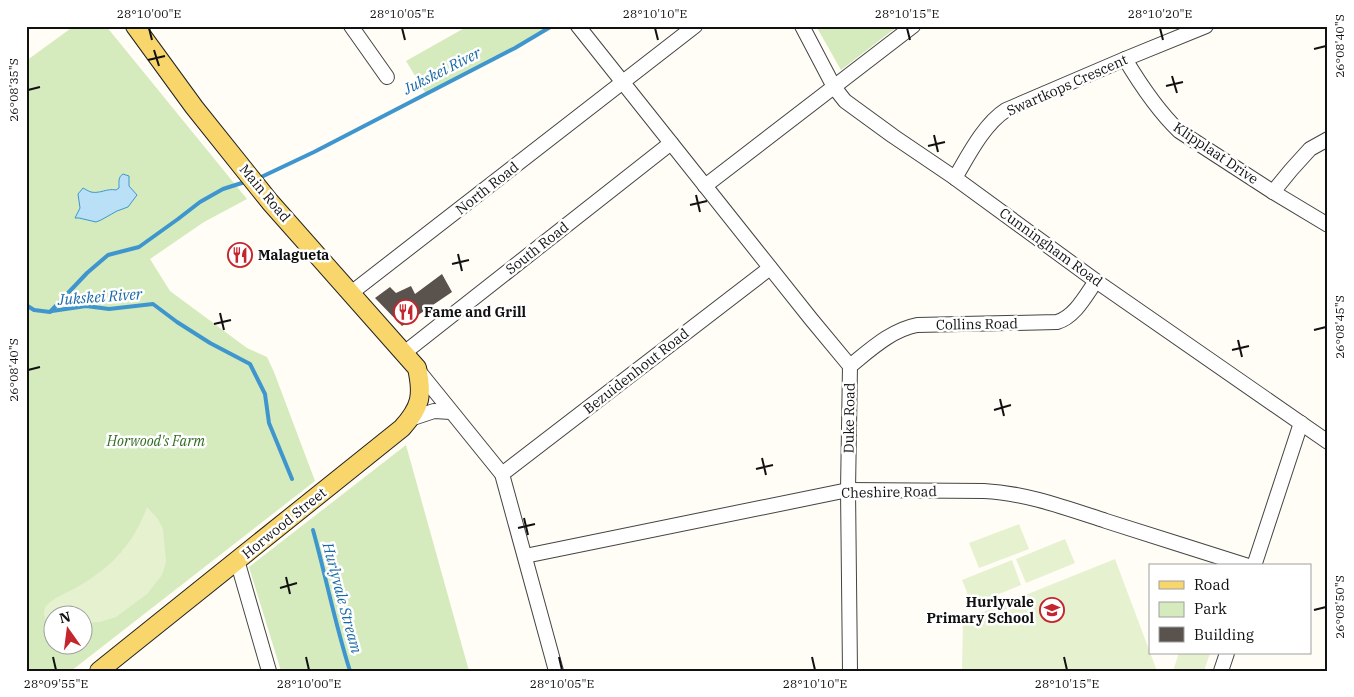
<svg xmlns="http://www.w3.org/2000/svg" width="1354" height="697" font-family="'IBM Plex Serif',serif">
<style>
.green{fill:#d5ebbd;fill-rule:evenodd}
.pitch{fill:#e6f2cf}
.water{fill:#b9e0f7;stroke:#3f96cf}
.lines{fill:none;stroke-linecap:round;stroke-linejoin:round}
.stream{stroke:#3f96cf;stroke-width:4}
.building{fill:#5a524d}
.minor-casing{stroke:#444;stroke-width:16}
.major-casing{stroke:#222;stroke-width:20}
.minor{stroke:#fff;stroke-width:14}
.major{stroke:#f9d66b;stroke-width:18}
.ticks{fill:none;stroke:#111;stroke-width:2}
.labels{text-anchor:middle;stroke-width:5;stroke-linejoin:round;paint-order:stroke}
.street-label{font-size:14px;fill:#111;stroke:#fff}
.poi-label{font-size:14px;font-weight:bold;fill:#111;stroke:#fff;text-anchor:start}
.park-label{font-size:14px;font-style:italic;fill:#2f6b1f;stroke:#fff}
.water-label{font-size:15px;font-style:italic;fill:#1768a6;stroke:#fff}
.neatline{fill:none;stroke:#111;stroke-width:2}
.ticks-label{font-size:12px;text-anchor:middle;fill:#111}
</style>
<rect width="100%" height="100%" fill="#fffdf5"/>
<g class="green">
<path d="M 74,26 L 106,26 L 247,199 L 204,222 L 150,259 L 170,291 L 247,348 L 267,357 L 274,372 L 315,481 L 71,671 L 26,671 L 26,61 ZM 52,614 L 82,614 L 82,644 L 52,644 Z"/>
<polygon points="468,26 552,26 426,94 406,61"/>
<polygon points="816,26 898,26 841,70"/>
<polygon points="406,445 469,671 281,671 249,567"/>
</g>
<g class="pitch">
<path d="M 147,507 L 158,519 L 163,529 L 166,562 L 162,575 L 147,594 L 116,617 L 100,622 L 84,623 L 83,625 L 82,614 L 52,614 L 52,630 C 47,624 41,614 46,606 C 54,597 69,592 79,586 C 112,567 134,543 147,507 Z"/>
<polygon points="1019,524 1029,549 979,568 969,543"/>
<polygon points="1065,539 1075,563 1026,583 1016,559"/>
<polygon points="1115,559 1157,671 962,671 963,620"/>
<polygon points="1012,560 1021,585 972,605 962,580"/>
<polygon points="1179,653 1210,653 1204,671 1173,671"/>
</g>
<path class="water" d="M 123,174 L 129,176 L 129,186 L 137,195 L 128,207 L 117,211 L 101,220 L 96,222 L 79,218 L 75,218 L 80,208 L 78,194 L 83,188 C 85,189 88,191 91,192 C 100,194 107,188 116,190 L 119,188 C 119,182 118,177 123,174 Z"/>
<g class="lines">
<g class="stream">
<polyline points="257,179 314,152 515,48 552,26"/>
<polyline points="26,305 34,310 50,312 87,273 108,255 139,247 178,219 200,202 223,189 248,181"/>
<polyline points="52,311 86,306 109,309 153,304 177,322 210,343 250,364 265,394 269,423 292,479"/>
<path d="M 313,530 C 326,577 335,624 350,671"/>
</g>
</g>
<polygon class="building" points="442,274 452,292 402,326 375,298 390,287 396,293 411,286 415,294"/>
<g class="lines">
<defs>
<g id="minor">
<polyline points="351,26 387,77"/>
<polyline points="578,26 811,319 850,366 848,490 850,671"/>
<polyline points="802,26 834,87 845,101 893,136 955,178 1096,281 1328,442"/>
<path d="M 1125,59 C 1140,84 1157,110 1179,131 L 1273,192 L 1328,225"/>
<path d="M 955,178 C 968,156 984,124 1006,110 L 1125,59 L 1206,26"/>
<polyline points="705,186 913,26"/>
<polyline points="1273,192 1291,170 1310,149 1328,139"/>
<polyline points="351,293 695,26"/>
<polyline points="404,353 671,143"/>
<path d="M 850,366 C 870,350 891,330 917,325 L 1057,322 C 1075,317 1086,295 1096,281"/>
<polyline points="417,369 502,474 556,671"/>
<polyline points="410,419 434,411 451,412"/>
<polyline points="502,474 770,268"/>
<path d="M 525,556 L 848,490 L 984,491 C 1026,493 1066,508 1106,521 C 1153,536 1201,551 1248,566"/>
<polyline points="237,560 269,671"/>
<polyline points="1254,566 1301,423"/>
<polyline points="1221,671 1227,653"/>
</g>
<path id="major" d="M 99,671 L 402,428 C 421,407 423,395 417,368 L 270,202 L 194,107 L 135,26"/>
</defs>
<use href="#minor" class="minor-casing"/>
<use href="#major" class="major-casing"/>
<use href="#minor" class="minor"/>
<use href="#major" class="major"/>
</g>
<path class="ticks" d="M 149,28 L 152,40M 402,28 L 405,40M 655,28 L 658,40M 907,28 L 910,40M 1160,28 L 1163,40M 1314,49 L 1326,46M 154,50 L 159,66M 148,60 L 165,56M 1172,76 L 1177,93M 1166,86 L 1183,82M 28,90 L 40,87M 934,135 L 938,152M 928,146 L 945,142M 696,195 L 700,212M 690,205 L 707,201M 458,254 L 462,271M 452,264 L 469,260M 220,313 L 224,330M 214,324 L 231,320M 1314,330 L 1326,327M 1238,340 L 1242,357M 1232,350 L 1249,346M 28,370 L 40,367M 1000,399 L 1004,416M 994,410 L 1011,405M 762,458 L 766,475M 756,469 L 773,465M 524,518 L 528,535M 518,528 L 535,524M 286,577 L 290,594M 280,588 L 297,583M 1314,610 L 1326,607M 53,657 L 56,670M 306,657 L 309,670M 559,657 L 562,670M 812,657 L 815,670M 1064,657 L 1067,670"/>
<defs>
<symbol id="restaurant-ring" viewBox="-11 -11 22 22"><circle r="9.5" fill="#fff" stroke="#c4262e" stroke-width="1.5"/><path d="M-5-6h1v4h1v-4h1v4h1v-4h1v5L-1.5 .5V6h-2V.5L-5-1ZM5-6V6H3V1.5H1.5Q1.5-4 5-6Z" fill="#c4262e"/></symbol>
<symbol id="school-ring" viewBox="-11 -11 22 22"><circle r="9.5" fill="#fff" stroke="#c4262e" stroke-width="1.5"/><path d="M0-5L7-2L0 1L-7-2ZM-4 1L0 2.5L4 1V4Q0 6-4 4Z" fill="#c4262e"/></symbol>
</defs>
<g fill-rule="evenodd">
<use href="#restaurant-ring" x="226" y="241" width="28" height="28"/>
<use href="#restaurant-ring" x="392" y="298" width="28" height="28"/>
<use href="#school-ring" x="1038" y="596" width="28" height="28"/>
</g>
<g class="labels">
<g class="street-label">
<text transform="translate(1067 85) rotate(-24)" y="5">Swartkops Crescent</text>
<text transform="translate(1216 153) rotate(34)" y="5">Klipplaat Drive</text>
<text transform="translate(487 188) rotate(-38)" y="5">North Road</text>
<text transform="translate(265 193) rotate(50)" y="5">Main Road</text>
<text transform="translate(1051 247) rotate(36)" y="5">Cunningham Road</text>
<text transform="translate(537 248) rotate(-38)" y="5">South Road</text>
<text transform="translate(977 324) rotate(-1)" y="5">Collins Road</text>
<text transform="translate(636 371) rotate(-38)" y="5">Bezuidenhout Road</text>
<text transform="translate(849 418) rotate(-89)" y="5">Duke Road</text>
<text transform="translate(889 492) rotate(-1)" y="5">Cheshire Road</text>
<text transform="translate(284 523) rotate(-39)" y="5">Horwood Street</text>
</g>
<g class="poi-label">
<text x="258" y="260">Malagueta</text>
<text x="424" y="317">Fame and Grill</text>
<text x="1034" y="607" text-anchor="end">Hurlyvale<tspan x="1034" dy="16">Primary School</tspan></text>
</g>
<g class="park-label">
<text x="156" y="446">Horwood's Farm</text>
</g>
<g class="water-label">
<text transform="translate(442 71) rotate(-27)" y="5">Jukskei River</text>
<text transform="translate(100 297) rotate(-4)" y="5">Jukskei River</text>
<text transform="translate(342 598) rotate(75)" y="5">Hurlyvale Stream</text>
</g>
</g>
<rect width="1354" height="697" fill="none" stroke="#ffffff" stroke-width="55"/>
<rect x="1149" y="564" width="162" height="90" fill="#ffffff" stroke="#a0a0a0"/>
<rect x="1159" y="581" width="25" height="8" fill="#f9d66b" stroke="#a0a0a0"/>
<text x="1194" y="590" font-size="15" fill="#111111">Road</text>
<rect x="1159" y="602" width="25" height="15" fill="#d5ebbd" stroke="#a0a0a0"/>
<text x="1194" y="614" font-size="15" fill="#111111">Park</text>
<rect x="1159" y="627" width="25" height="15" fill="#5a524d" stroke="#a0a0a0"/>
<text x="1194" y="640" font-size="15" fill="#111111">Building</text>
<g transform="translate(68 630) rotate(346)"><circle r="24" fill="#ffffff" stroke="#a0a0a0"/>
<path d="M0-4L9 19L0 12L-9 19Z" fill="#c4262e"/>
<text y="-8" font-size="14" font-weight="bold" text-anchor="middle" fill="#111111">N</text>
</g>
<rect x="28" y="28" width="1298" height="642" class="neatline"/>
<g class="ticks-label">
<text x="149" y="18">28°10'00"E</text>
<text x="402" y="18">28°10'05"E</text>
<text x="655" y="18">28°10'10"E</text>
<text x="907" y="18">28°10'15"E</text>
<text x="1160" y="18">28°10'20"E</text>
<text transform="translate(1340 46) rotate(-90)" y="4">26°08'40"S</text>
<text transform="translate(14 90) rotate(-90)" y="4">26°08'35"S</text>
<text transform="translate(1340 327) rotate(-90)" y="4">26°08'45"S</text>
<text transform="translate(14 370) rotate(-90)" y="4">26°08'40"S</text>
<text transform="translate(1340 607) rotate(-90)" y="4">26°08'50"S</text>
<text x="56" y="688">28°09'55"E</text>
<text x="309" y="688">28°10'00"E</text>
<text x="562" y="688">28°10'05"E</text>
<text x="815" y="688">28°10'10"E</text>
<text x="1067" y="688">28°10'15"E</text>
</g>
</svg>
